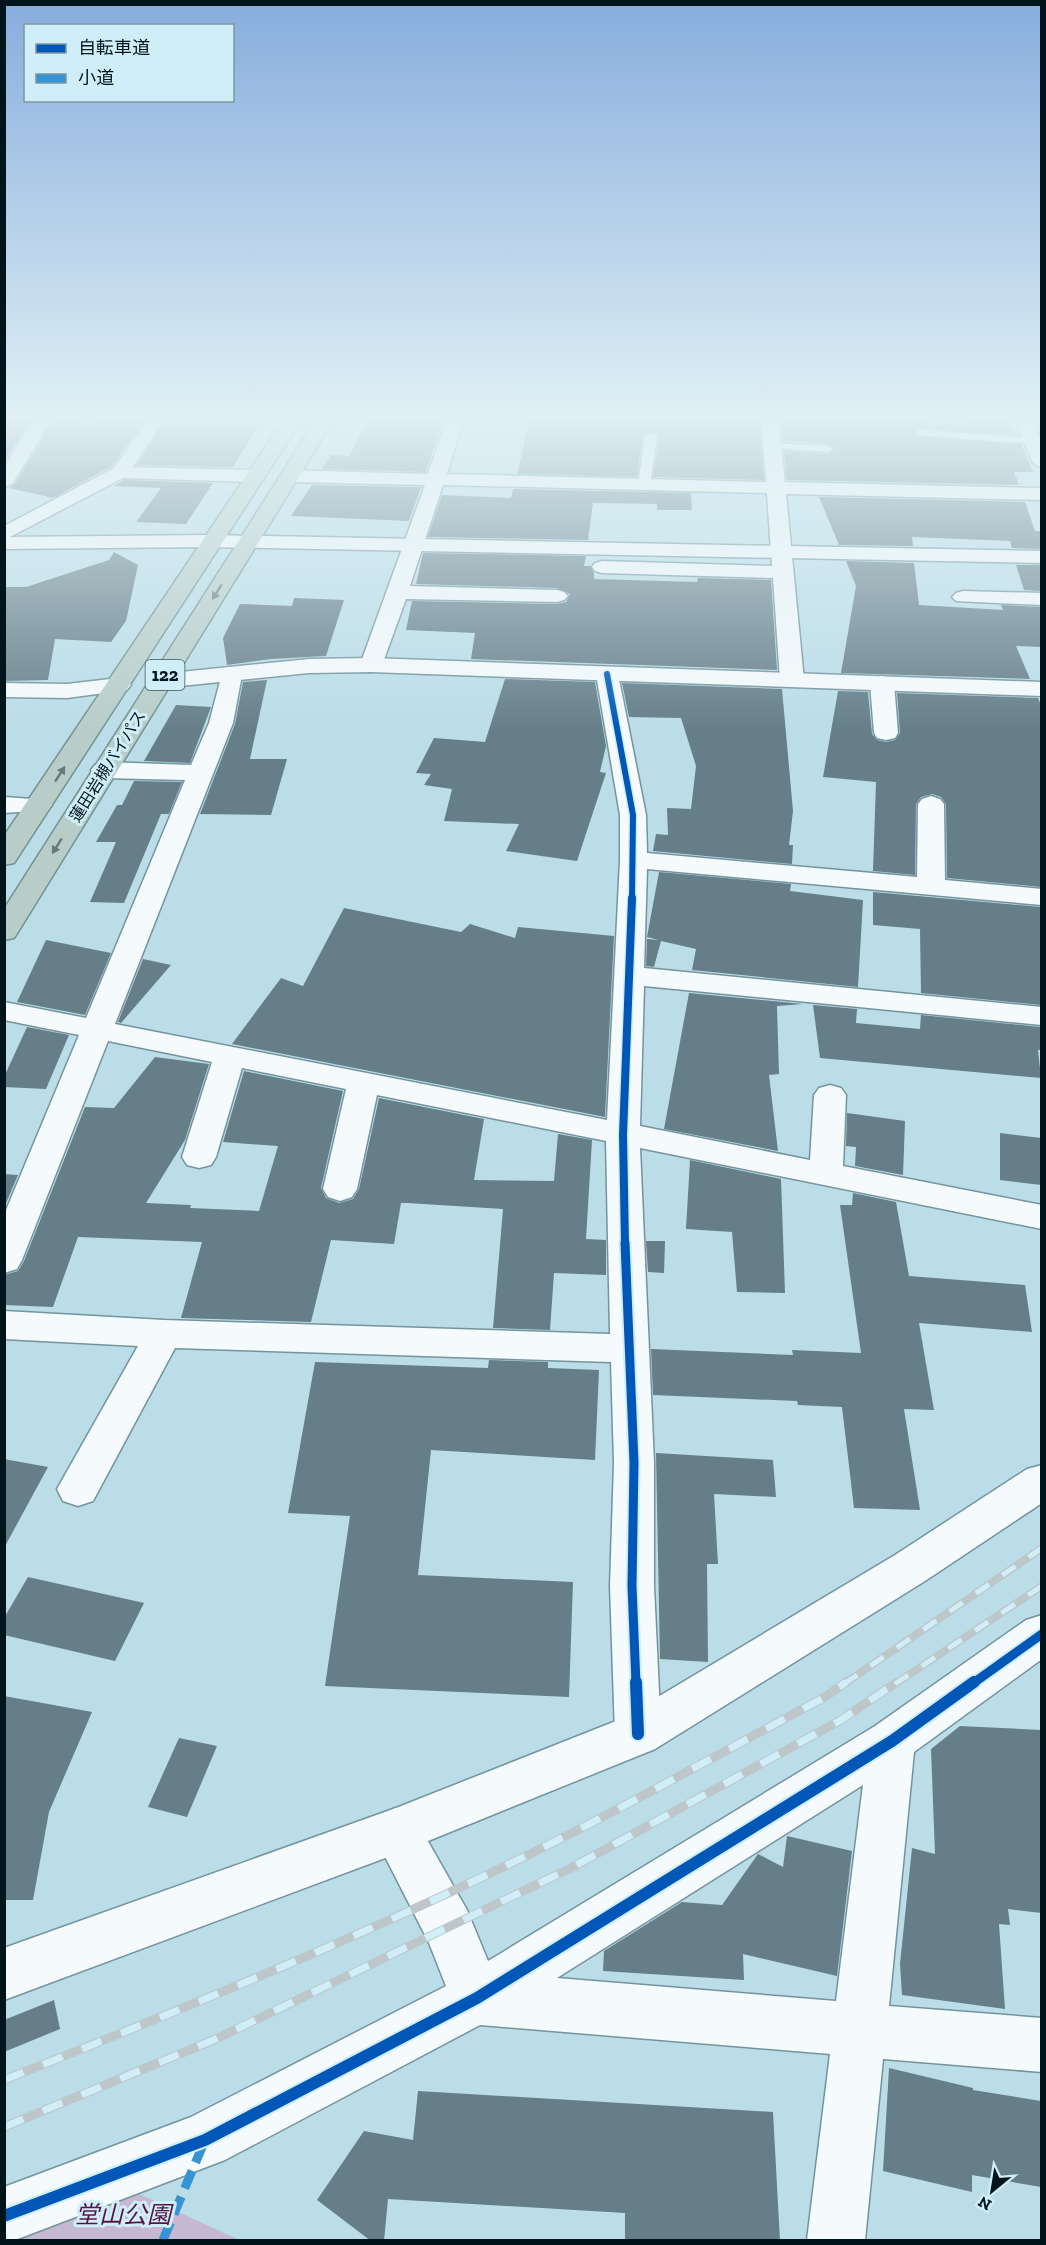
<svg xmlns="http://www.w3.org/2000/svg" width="1046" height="2245" font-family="'Zilla Slab','Noto Sans JP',serif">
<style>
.green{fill:#c6b8d0}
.building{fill:#657e88}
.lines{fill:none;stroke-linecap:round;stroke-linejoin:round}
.lane-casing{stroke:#73949d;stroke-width:3}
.street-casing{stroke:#73949d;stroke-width:3}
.secondary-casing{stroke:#73949d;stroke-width:3}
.highway-casing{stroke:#729291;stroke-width:3}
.lane{fill:#f5fafc;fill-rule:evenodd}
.street{fill:#f5fafc;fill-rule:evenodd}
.secondary{fill:#f5fafc;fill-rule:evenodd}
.highway{fill:#b8cdc8;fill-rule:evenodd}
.rail-far1-casing{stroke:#bdc6c9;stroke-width:8}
.rail-casing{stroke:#bdc6c9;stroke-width:9}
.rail-far1{stroke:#d0eef8;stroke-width:5;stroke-dasharray:16;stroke-linecap:butt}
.rail{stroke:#d0eef8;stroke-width:7;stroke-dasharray:21;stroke-linecap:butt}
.quiet{stroke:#3693d4;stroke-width:9;stroke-dasharray:19 9;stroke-linecap:butt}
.cycleway-far3-casing{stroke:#d0eef8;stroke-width:9}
.cycleway-far2-casing{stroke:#d0eef8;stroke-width:11}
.cycleway-far1-casing{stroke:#d0eef8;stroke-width:13}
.cycleway-casing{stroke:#d0eef8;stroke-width:16}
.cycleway-far3{stroke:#0057b8;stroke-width:6}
.cycleway-far2{stroke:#0057b8;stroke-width:8}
.cycleway-far1{stroke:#0057b8;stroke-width:9}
.cycleway{stroke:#0057b8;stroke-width:12}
.oneway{fill:#657a7a}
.labels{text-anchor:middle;stroke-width:6;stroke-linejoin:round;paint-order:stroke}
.far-street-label{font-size:16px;fill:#00141b;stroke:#d0eef8}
.shield{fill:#d0eef8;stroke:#3e555d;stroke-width:1.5}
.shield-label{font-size:18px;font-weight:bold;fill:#00141b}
.near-park-label{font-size:24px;font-style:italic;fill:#561445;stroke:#d0eef8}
</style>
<rect width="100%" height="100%" fill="#bbdde8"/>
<polygon class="green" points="124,2187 239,2240 5,2240 5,2236"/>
<g class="building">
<polygon points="102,418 147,418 112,466 53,498 9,488 15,484 53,421 98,423"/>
<polygon points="369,418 443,420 426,472 322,469 331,455 349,456"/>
<polygon points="530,418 759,418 764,480 653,477 659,435 652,430 643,435 637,477 517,474"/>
<polygon points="780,418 873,418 970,425 968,418 1010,419 1015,435 921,428 915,430 915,435 1022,445 1033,472 1014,472 1019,485 787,480 784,451 827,454 835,448 827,444 783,441"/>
<polygon points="4,420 31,420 4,462"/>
<polygon points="163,425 258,427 233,467 137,465"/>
<polygon points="124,480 213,483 186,524 136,522 161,488 113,486"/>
<polygon points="312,485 421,487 409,521 291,516"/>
<polygon points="513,489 691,493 692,510 657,510 657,504 593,503 588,540 428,537 442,495 511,498"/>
<polygon points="819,497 1025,502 1035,531 1041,531 1041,549 1012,548 1010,541 912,537 913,546 839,545"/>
<polygon points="114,552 138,565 126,621 111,642 55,639 48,680 4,681 4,587 26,587 109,560"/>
<polygon points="423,553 586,556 584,566 590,566 594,573 594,579 697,582 698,578 771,580 777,670 471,659 475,633 406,630 412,601 557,604 566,602 570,594 557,588 416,584"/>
<polygon points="846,561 914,563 919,605 1003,610 1001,605 1041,607 1041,647 1016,646 1030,679 841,673 856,586"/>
<polygon points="1016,565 1041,565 1041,591 1024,590"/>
<polygon points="294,598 344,600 326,656 271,659 227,665 223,638 240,604 292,606"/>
<polygon points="505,679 595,682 606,746 600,772 606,773 577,861 506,851 519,824 444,821 452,789 424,785 431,774 416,773 434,738 485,742"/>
<polygon points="267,680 250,759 287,759 271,815 200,814 235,724 243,682"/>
<polygon points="622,683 782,689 793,811 789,845 793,845 792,864 653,851 656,834 668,835 667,808 691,809 696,766 681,718 629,717"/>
<polygon points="838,691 868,692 872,734 877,740 886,742 895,740 900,733 897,693 1038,698 1041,705 1041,887 947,878 946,804 941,797 932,794 921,797 916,804 915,875 873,871 876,782 823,777"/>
<polygon points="176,705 211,707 190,763 144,761"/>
<polygon points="134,781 182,782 169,814 161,814 124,903 90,902 116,842 96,842 117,805 122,805"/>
<polygon points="659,872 791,884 790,891 863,900 858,987 692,970 696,949 661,941 654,967 646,966 647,939 659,940 647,937"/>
<polygon points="873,892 1041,907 1041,1005 921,993 920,929 873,925"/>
<polygon points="344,908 461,932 470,924 515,938 518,927 614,936 605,1117 232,1044 281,978 303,986"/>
<polygon points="46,940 111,953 85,1015 17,1002"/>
<polygon points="143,959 171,965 121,1023 118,1022"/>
<polygon points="689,993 803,1004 777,1006 779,1074 769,1075 778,1151 664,1129"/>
<polygon points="813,1005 857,1009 856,1023 920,1029 921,1015 1041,1027 1041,1050 1038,1050 1041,1078 820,1058"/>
<polygon points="27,1027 69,1035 46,1089 4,1087 4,1077"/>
<polygon points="155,1057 209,1064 185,1140 146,1203 191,1205 190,1208 259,1211 278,1146 223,1142 244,1071 343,1091 321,1188 326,1198 339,1203 353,1199 359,1189 379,1098 484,1119 474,1180 554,1181 558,1134 592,1140 586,1239 606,1240 606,1275 554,1273 550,1330 493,1328 503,1209 407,1203 401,1203 394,1244 331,1240 311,1322 181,1318 202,1242 78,1237 53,1307 4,1305 4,1275 18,1271 24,1261 85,1107 114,1108"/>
<polygon points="847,1113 905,1121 903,1175 855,1166 856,1147 846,1146"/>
<polygon points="1000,1133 1041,1138 1041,1185 1000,1180"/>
<polygon points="690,1160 781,1179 785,1293 737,1292 732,1232 686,1229"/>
<polygon points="4,1174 18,1175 4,1208"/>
<polygon points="853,1193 896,1202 909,1276 1025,1285 1032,1332 919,1323 934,1410 904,1409 920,1510 854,1508 842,1407 798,1405 797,1401 653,1395 651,1349 793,1355 792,1350 861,1353 840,1205 852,1205"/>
<polygon points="646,1241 665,1241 664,1273 648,1272"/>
<polygon points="489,1360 548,1362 548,1368 599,1370 595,1460 431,1450 418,1575 573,1582 569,1697 325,1686 350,1516 288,1513 315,1362 488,1368"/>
<polygon points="656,1453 773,1460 776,1497 714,1494 718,1564 707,1564 708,1662 660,1659"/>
<polygon points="4,1459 48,1467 4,1548"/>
<polygon points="28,1577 144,1603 115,1661 4,1635 4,1618"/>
<polygon points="4,1696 92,1712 49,1812 33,1900 4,1900"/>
<polygon points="960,1726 1041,1730 1041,1913 1008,1909 1010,1925 999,1924 1005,2009 902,1995 900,1964 912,1848 935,1854 931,1749"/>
<polygon points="179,1738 217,1746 187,1817 148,1807"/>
<polygon points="787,1836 852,1851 837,1976 743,1954 744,1980 603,1971 604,1951 682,1902 722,1905 758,1854 783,1867"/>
<polygon points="54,2000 60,2029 4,2052 4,2020"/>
<polygon points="889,2068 973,2088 973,2090 1041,2101 1041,2187 972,2175 972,2192 883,2171"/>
<polygon points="418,2091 773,2112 780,2241 625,2241 625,2213 388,2199 384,2241 371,2241 317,2200 364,2131 413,2140"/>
</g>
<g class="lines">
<defs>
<g id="lane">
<polygon points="1026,418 1042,418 1042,421 1031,421"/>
<polygon points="921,430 1032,438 1038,441 1032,444 917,435 917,431"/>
<polygon points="651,432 657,435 650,485 644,489 638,485 645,435"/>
<polygon points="773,443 827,446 833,449 827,452 769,448 769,444"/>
</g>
<g id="street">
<polygon points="35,418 52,418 13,483 4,488 4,467"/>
<polygon points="149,418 297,418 300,421 291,426 162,423 133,467 254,470 263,476 254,482 123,478 4,540 4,526 114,468"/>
<polygon points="447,418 464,418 447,474 766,482 761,418 778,418 785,482 1042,488 1042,500 786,494 804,680 800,685 784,685 780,680 773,578 602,573 595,571 592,567 595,563 602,561 772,566 767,493 443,485 410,586 557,590 564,592 568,596 564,600 557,602 406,599 382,665 379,670 363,670 360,665 425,485 288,482 279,476 288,470 428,474"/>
<polygon points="1014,418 1031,418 1042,442 1042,468 1033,463"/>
<polygon points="963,591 1042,593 1042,605 956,601 952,597 956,593"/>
<polygon points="607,667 615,669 618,674 646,815 647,853 917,877 918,804 922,799 931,796 940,799 944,804 945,880 1042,889 1042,905 647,869 644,968 1042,1007 1042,1025 644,986 640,1126 810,1160 814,1095 819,1088 830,1085 841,1088 846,1095 843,1166 1042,1205 1042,1229 640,1148 654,1463 654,1586 661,1734 655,1749 638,1755 621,1749 615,1734 610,1586 614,1463 611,1362 175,1348 93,1501 78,1506 63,1501 57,1489 138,1346 4,1339 4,1311 164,1320 610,1334 606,1141 377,1095 357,1189 352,1197 340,1201 328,1197 323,1189 346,1089 242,1068 216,1157 211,1165 199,1168 187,1165 182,1157 212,1062 108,1041 22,1260 17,1269 4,1273 4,1215 79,1035 4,1020 4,1002 86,1018 185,780 104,778 95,775 91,770 95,765 104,762 191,765 209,723 223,670 239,670 242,675 233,723 115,1024 607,1120 620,860 620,815 596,674 599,669"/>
<polygon points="882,676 890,678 894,683 898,733 895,738 886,740 877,738 874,733 870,683 874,678"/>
<polygon points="4,797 48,800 52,805 48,810 4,813"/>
<path d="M 1042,1615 L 1042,1659 L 914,1752 L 889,2006 L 1042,2018 L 1042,2072 L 883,2059 L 865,2240 L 807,2240 L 830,2054 L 480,2025 L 225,2160 L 15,2240 L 4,2240 L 4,2187 L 191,2117 L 446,1986 L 429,1943 L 372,1831 L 379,1815 L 396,1808 L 413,1815 L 467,1910 L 488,1961 L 875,1726 L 1026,1620 ZM 863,1785 L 836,2001 L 557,1978 Z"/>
</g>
<g id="secondary">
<polygon points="210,535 1042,551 1042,563 210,547 4,549 4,537"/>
<polygon points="371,658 1042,682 1042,696 371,672 309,673 161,688 153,686 149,681 153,676 161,674 309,659"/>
<polygon points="119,678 127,680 131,685 127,690 67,698 4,697 4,683 67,684"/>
<polygon points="1042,1465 1042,1503 925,1581 655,1749 396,1854 4,2000 4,1948 396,1808 621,1719 895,1555 1027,1469"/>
</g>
<g id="highway">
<polygon points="285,418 303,418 18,857 14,863 4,865 4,836"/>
<polygon points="317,418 335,418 18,932 14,938 4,940 4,909"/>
</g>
</defs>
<use href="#lane" class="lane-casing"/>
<use href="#street" class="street-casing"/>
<use href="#secondary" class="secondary-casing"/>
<use href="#highway" class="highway-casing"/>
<use href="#lane" class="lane"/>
<use href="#street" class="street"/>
<use href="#secondary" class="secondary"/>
<use href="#highway" class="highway"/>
<defs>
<g id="rail-far1">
<polyline points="844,1684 1042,1548"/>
<polyline points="895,1684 1042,1586"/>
</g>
<g id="rail">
<path d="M 4,2080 C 190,2006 377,1931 556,1841 C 647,1795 735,1745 825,1697 L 846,1682"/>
<polyline points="4,2127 218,2038 571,1868 841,1720 897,1682"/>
</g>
</defs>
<use href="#rail-far1" class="rail-far1-casing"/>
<use href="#rail" class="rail-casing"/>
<use href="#rail-far1" class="rail-far1"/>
<use href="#rail" class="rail"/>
<polyline class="quiet" points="163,2240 205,2140"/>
<defs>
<polyline id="cycleway-far3" points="607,674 633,815 632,899"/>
<polyline id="cycleway-far2" points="625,1244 623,1135 632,898"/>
<g id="cycleway-far1">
<polyline points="625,1243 634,1463 632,1586 636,1684"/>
<polyline points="972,1684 1042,1634"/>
</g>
<g id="cycleway">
<polyline points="636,1682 638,1734"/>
<polyline points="4,2216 205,2140 477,1998 892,1741 974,1682"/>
</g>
</defs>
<use href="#cycleway-far3" class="cycleway-far3-casing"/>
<use href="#cycleway-far2" class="cycleway-far2-casing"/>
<use href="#cycleway-far1" class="cycleway-far1-casing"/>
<use href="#cycleway" class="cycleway-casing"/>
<use href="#cycleway-far3" class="cycleway-far3"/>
<use href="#cycleway-far2" class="cycleway-far2"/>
<use href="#cycleway-far1" class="cycleway-far1"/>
<use href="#cycleway" class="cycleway"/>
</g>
<defs><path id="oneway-solid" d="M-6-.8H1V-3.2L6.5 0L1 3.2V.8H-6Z" transform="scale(1.5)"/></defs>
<g class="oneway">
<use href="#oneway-solid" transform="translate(217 592) rotate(122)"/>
<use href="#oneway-solid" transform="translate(60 774) rotate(-57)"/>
<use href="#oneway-solid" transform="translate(57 846) rotate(122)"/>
</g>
<linearGradient id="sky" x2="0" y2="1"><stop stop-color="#87addd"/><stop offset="0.57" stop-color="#e0f0f5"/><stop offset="1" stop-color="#e0f0f5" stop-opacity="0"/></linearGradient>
<rect width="1046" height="732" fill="url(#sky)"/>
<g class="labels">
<g class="far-street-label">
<text transform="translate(107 766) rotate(-58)" y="6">蓮田岩槻バイパス</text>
</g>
<rect class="shield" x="145.5" y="660" width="39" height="30" rx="4.5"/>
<g class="shield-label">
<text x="165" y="681">122</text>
</g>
<g class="near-park-label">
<text x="123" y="2223">堂山公園</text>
</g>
</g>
<rect width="1046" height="2245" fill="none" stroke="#00141b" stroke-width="12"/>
<rect x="24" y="24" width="210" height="78" fill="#d0eef8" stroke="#7d97a0" stroke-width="1.5"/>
<rect x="36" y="44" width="30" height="9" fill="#0057b8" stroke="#7d97a0" stroke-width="1.5"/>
<text x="78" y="54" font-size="18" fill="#00141b">自転車道</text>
<rect x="36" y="74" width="30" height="9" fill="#3693d4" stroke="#7d97a0" stroke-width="1.5"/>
<text x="78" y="84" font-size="18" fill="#00141b">小道</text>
<g transform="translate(992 2191) rotate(210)" stroke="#d0eef8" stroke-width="4.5" paint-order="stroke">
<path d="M0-4.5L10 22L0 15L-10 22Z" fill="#00141b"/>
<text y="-9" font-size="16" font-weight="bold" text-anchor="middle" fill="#00141b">N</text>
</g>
</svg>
